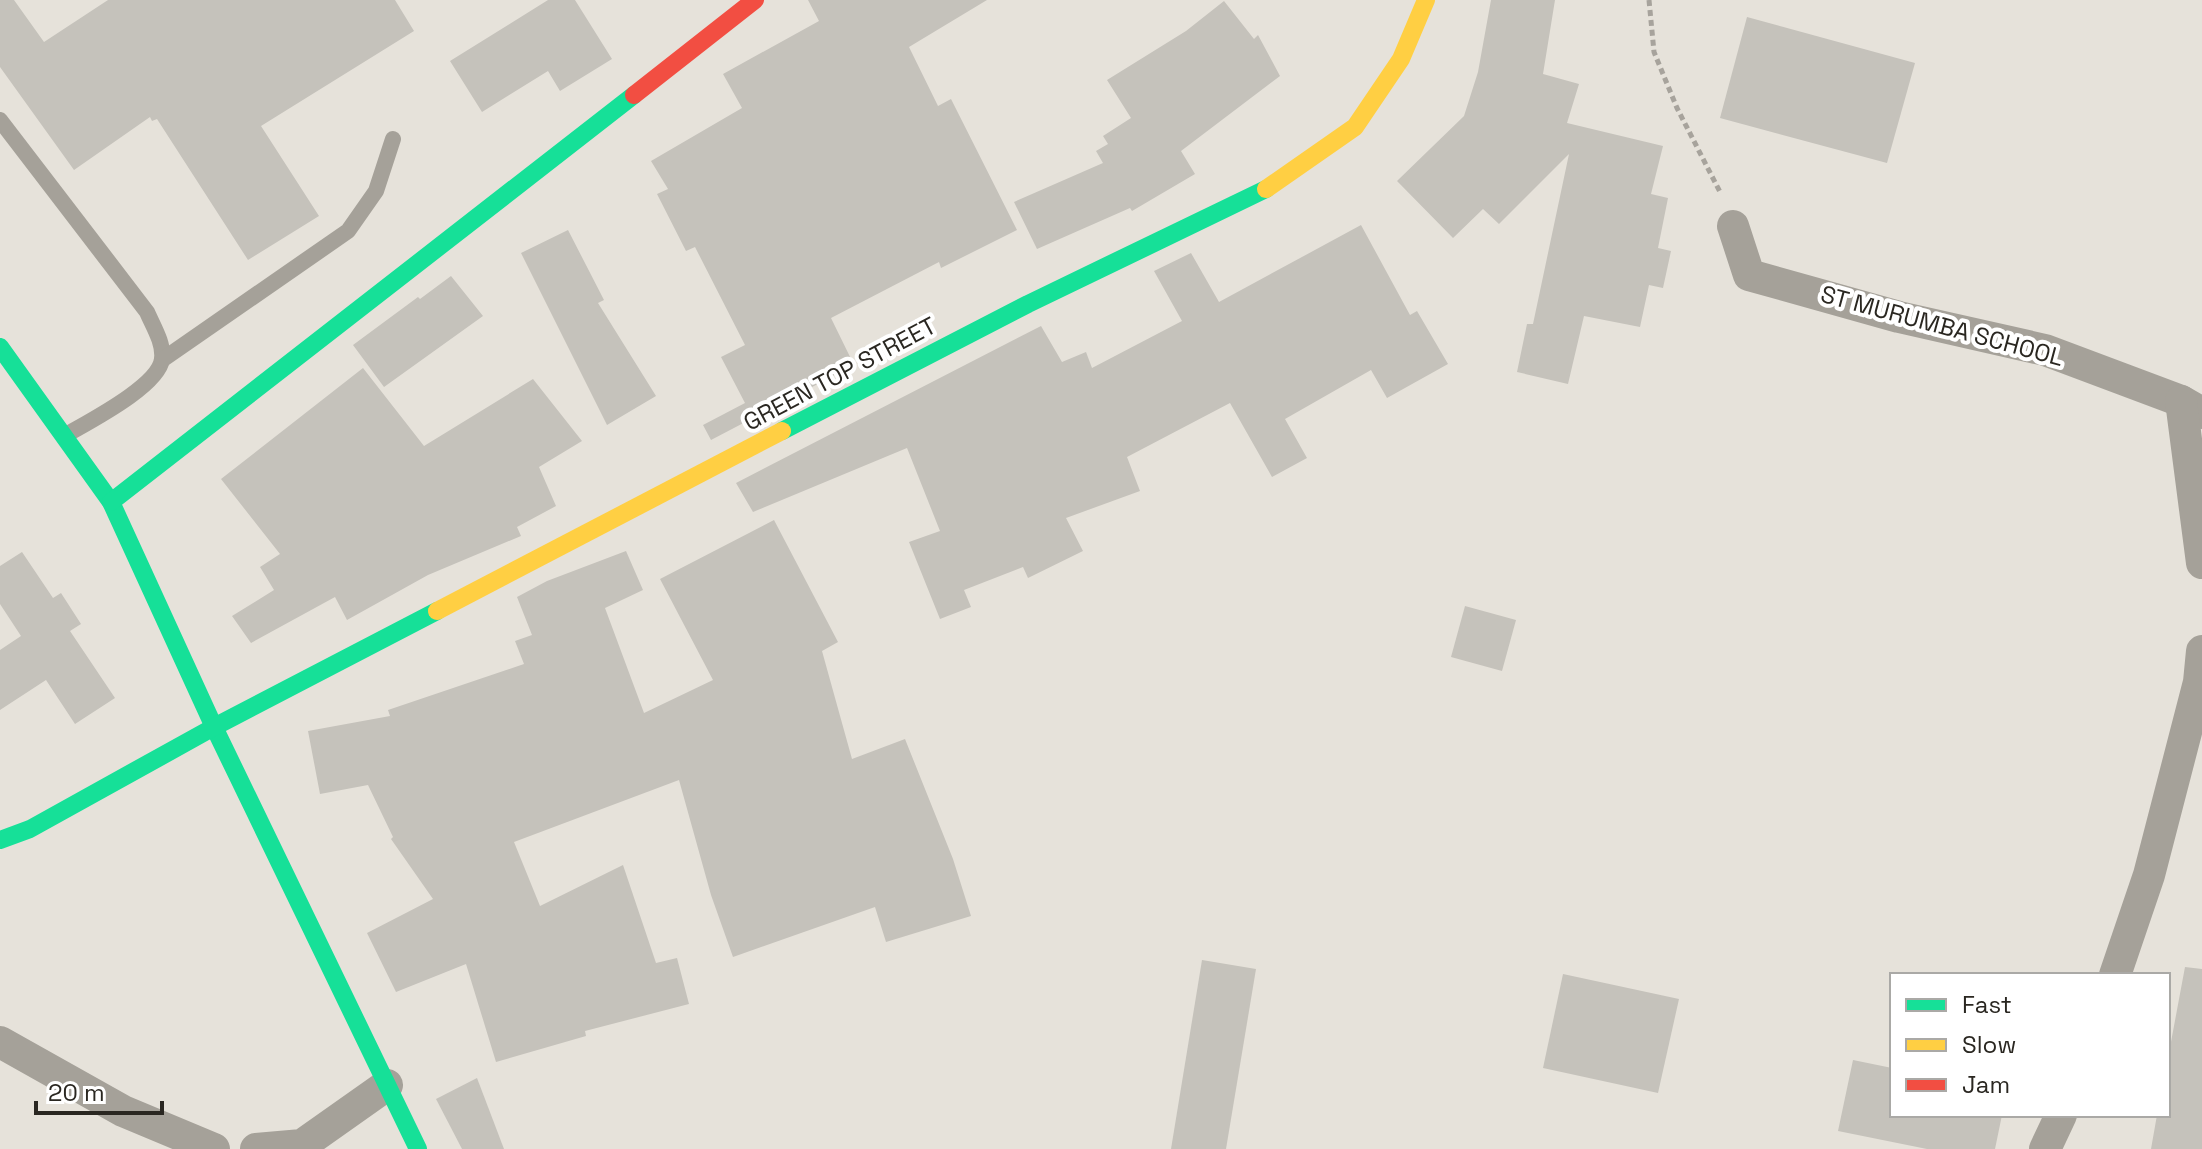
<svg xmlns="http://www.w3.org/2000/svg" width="2202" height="1149" font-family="'Space Grotesk',sans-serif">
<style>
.building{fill:#c5c2bb}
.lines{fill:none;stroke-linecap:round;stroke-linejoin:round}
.path{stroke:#a7a39c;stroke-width:5;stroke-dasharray:6 4;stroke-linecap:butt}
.lane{stroke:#a5a199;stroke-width:16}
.street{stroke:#a5a199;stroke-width:32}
.fast{stroke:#16e098;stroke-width:18}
.slow{stroke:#ffcf43;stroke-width:18}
.jam{stroke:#f24e42;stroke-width:18}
.labels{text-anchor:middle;stroke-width:8;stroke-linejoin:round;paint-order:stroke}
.street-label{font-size:24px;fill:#2a2721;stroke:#fff}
</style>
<rect width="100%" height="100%" fill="#e6e2da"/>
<g class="building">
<polygon points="0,0 14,0 44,42 108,0 395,0 414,31 261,126 319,216 248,260 157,119 152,121 150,117 74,170 0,67"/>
<polygon points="548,0 575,0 612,59 560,91 548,71 482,112 450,61"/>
<polygon points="808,0 987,0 909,47 938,106 951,99 1017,230 941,268 939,262 831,318 854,365 711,440 703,425 745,403 721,357 745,345 695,247 686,251 657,194 668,189 651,161 742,108 723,74 819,21"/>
<polygon points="1491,0 1555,0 1543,74 1579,84 1567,123 1663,146 1651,194 1668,198 1658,248 1671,251 1663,288 1649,285 1640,327 1584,316 1568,384 1517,372 1527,324 1533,324 1569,154 1499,224 1483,209 1453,238 1397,181 1464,116 1478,72"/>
<polygon points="1224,1 1254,39 1258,35 1280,76 1181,151 1195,174 1132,211 1130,208 1037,249 1014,202 1103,163 1096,151 1108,144 1103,136 1131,118 1107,80 1186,31"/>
<polygon points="1747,17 1915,63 1887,163 1720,118"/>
<polygon points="1361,225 1410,315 1417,311 1448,364 1387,398 1371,370 1285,419 1307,458 1272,477 1230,403 1127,457 1140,491 1066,518 1083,551 1028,578 1023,567 964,590 971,607 940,619 909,542 940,531 907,448 753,512 736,483 1041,326 1062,362 1086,352 1092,368 1182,321 1154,271 1191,253 1219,302"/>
<polygon points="568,230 604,300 598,303 656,396 607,425 521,253"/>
<polygon points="451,276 483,316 384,387 353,345 418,297 420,299"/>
<polygon points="363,368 424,446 533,379 582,441 539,467 556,506 517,527 521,536 428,575 347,620 335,597 251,643 232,616 274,590 260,567 280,554 221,479"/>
<polygon points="774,520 838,642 822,651 852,759 905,739 953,859 971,916 886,942 875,907 733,957 711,895 679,780 514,842 540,906 623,865 656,963 677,958 689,1004 585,1031 586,1036 496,1062 466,964 396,992 367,933 433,899 391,839 393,837 368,785 320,794 308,731 390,716 388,710 524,664 515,641 532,635 517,597 547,581 626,551 643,590 605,608 644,713 713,680 660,579"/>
<polygon points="22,552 53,598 61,593 81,624 70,631 115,698 75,724 46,680 0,710 0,650 21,636 0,604 0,566"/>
<polygon points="1465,606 1516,620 1502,671 1451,657"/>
<polygon points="1202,960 1256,969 1226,1149 1171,1149"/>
<polygon points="2185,967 2202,969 2202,1149 2151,1149 2157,1115 2168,1115 2168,1058"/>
<polygon points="1563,974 1679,999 1658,1093 1543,1068"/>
<polygon points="1853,1060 1892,1068 1892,1115 2002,1115 1995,1149 1927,1149 1838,1131"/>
<polygon points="477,1078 504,1149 462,1149 436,1099"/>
</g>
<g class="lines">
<polyline class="path" points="1649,0 1654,52 1677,108 1720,192"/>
<g class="lane">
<path d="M 0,120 L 147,312 C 153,326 164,343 162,359 C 159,386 88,422 66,435"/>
<polyline points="162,360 348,231 376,191 393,139"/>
</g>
<g class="street">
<polyline points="1733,226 1749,275 1899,317 2045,350 2181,401 2202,413"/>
<polyline points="2181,401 2202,563"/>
<polyline points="2115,975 2149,875 2199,682 2202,651"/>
<polyline points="0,1042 123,1111 214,1149"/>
<polyline points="256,1149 302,1145 387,1085"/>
<polyline points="2045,1149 2061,1115"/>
</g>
<g class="fast">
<polyline points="0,347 111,502 214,727 418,1149"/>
<polyline points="782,431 1028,304 1266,189"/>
<polyline points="111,502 634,95"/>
<polyline points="0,840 30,829 214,727 437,611"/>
</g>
<g class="slow">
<polyline points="1266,189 1355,127 1401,59 1426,0"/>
<polyline points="437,611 782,431"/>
</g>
<polyline class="jam" points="634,95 755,0"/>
</g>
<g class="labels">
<g class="street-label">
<text transform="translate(1942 326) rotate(15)" y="8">ST MURUMBA SCHOOL</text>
<text transform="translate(840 374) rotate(-28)" y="8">GREEN TOP STREET</text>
</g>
</g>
<rect x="1890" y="973" width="280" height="144" fill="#ffffff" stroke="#aaa9a6" stroke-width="2"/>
<rect x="1906" y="999" width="40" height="12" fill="#16e098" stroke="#aaa9a6" stroke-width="2"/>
<text x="1962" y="1013" font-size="24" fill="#2a2721">Fast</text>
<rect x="1906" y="1039" width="40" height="12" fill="#ffcf43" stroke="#aaa9a6" stroke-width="2"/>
<text x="1962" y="1053" font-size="24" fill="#2a2721">Slow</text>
<rect x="1906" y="1079" width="40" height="12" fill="#f24e42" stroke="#aaa9a6" stroke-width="2"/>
<text x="1962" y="1093" font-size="24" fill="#2a2721">Jam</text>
<path d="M36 1101v12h126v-12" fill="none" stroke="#2a2721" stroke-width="4"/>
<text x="48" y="1101" font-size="24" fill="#2a2721" stroke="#ffffff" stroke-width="6" paint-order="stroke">20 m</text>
</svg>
